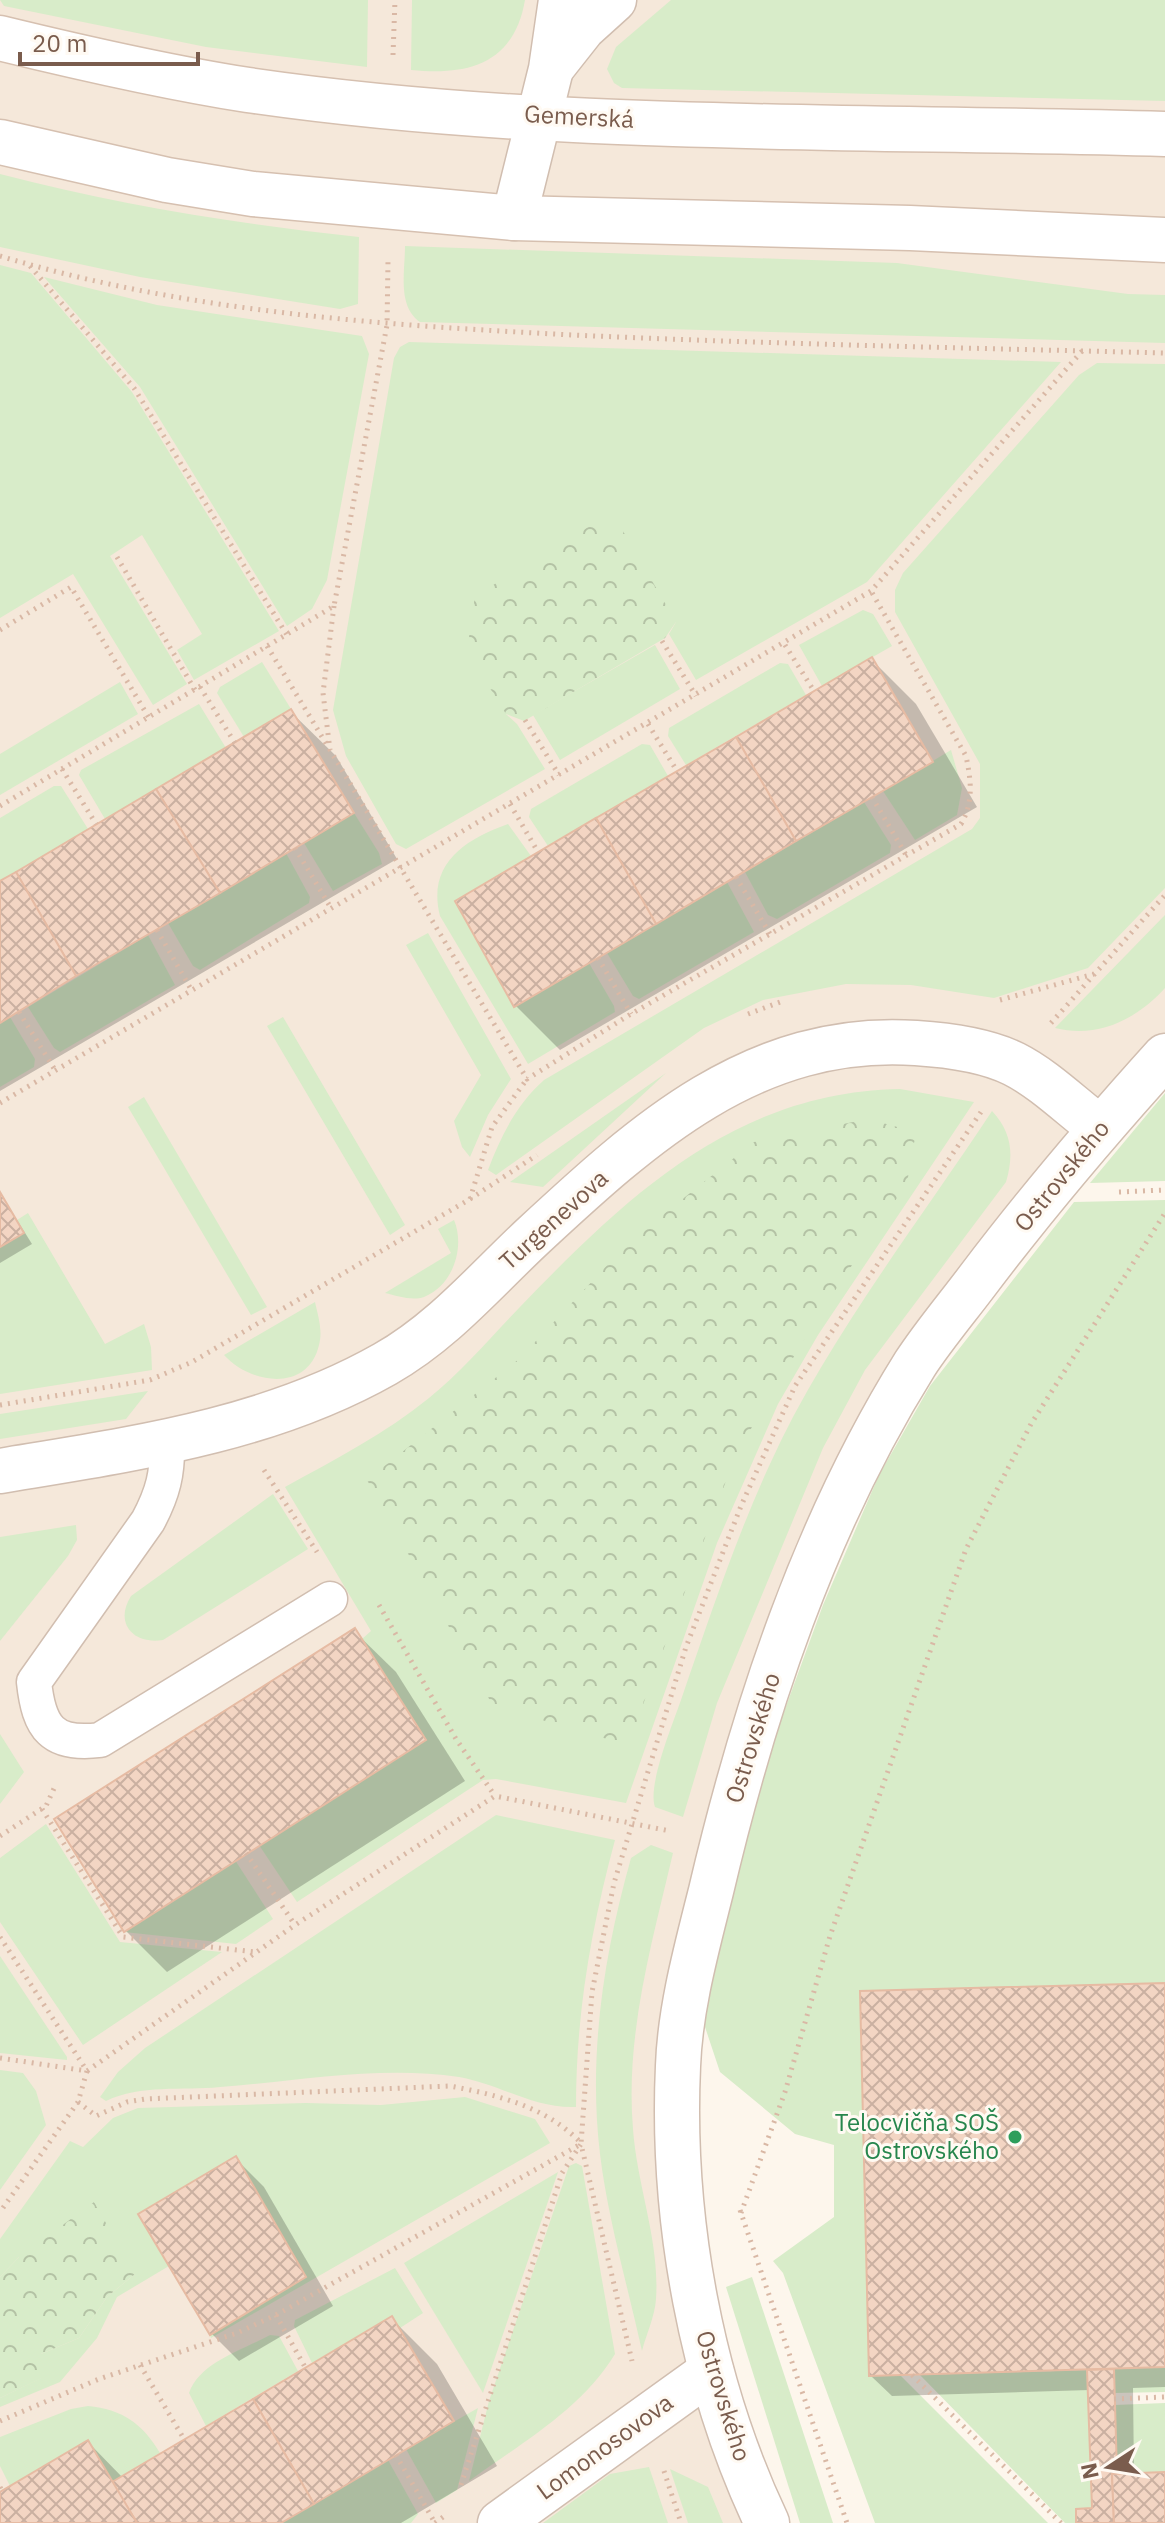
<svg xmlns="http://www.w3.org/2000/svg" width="1165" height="2523" font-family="'IBM Plex Sans',sans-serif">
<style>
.residential{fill:#f5e8da}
.grass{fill:#d8ecc9}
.park{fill:url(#park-crowns)}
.shadow{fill:#0003}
.building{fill:url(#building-cross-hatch);stroke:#e6bba3;stroke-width:2}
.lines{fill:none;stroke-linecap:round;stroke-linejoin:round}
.lane-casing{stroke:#d1beb0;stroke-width:37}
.street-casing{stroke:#d1beb0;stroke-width:47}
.secondary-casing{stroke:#d6c0b0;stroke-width:47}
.path{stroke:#d9b8a5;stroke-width:5;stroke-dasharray:2 6;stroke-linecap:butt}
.lane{stroke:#fff;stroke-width:34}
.street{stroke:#fff;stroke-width:44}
.secondary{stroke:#fff;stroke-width:44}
.leisure-dot{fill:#2e9e5b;stroke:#fffaf3;stroke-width:3}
.labels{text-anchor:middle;stroke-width:6;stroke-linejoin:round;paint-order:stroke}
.street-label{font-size:24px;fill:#7a5c4d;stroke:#fffaf3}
.leisure-label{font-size:24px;fill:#27864d;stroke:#fffaf3;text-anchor:end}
</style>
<defs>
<pattern id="park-crowns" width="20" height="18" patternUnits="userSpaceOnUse" patternTransform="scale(2)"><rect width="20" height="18" fill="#d8ecc9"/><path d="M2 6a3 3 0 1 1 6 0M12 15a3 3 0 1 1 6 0" fill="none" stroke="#b4c2a5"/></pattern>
<pattern id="building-cross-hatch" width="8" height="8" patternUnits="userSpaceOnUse" patternTransform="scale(2)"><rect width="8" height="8" fill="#f3d5c3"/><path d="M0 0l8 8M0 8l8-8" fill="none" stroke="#cab0a1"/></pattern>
</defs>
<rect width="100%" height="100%" fill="#fdf6ec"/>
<polygon class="residential" points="0,0 1165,0 1165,1056 917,1361 727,1823 677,2163 771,2523 0,2523"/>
<g class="grass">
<polygon points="0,0 368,0 367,67 206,47 4,6"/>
<path d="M 412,0 L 525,0 C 514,64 468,76 411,70 Z"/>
<polygon points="671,0 1165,0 1165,101 622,88 614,83 607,69 616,47"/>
<path d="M 0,174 C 119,205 237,224 359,237 L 358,304 L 340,309 L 140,277 L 0,247 Z"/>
<path d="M 405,246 L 897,263 L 1128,294 L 1165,295 L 1165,343 L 420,322 C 397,306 405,272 405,246 Z"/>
<polygon points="0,265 31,273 132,392 279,631 194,680 177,650 202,634 142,535 110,556 187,684 153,705 73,574 0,618"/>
<polygon points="44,277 157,305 362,336 369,354 327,580 312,609 287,626 140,387"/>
<polygon points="409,342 1061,362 867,582 696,680 669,634 676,622 506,714 517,724 545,769 406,849 396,844 346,756 333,710 394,358 400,347"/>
<path d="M 1097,363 L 1165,364 L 1165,888 L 1088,968 L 994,998 L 911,985 L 846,984 L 763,1000 L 704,1028 L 496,1175 L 488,1170 C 501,1136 516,1105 544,1080 L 972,829 L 980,818 L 980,764 L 895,612 L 895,590 L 903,573 L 1079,375 Z"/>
<polygon points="863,610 873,614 892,646 822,686 799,645"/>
<polygon points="655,645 680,689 560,760 533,715"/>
<polygon points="262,662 291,709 244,737 217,693 220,687"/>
<polygon points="780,663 788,664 806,695 686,765 668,736 669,728"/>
<polygon points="120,682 138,714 0,795 0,754"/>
<polygon points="199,704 226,748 105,819 79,775 81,770"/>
<polygon points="642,744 650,745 668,776 548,846 529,817 531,809"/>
<polygon points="951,750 962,788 957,815 915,840 883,791"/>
<polygon points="54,786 61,786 88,829 0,881 0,818"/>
<polygon points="864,802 891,845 890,853 777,919 768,915 745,872"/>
<polygon points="354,813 379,853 382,864 333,891 304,843"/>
<path d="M 508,824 L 531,856 L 514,1006 L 589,963 L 614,1006 L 615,1012 L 528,1064 L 440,916 C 427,865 463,840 508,824 Z"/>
<polygon points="286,853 310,897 309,903 200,970 193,966 168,923"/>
<polygon points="727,882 754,932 639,999 633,996 607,953"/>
<path d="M 1165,915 L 1165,988 C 1137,1019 1098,1039 1055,1028 Z"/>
<polygon points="428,933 511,1079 488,1115 470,1157 462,1147 454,1121 481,1075 406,945"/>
<polygon points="148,935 175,985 60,1052 54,1048 28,1007"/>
<polygon points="10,1017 35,1059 34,1067 0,1087 0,1023"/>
<polygon points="283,1017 405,1225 390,1235 267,1026"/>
<polygon points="666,1073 543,1187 510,1182"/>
<path d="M 900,1089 L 974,1102 L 818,1335 L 778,1404 L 717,1543 L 626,1803 L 496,1779 L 483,1780 L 297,1902 L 259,1845 L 426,1740 L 362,1639 L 371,1631 L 285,1487 C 334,1460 386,1433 429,1398 C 462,1371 490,1338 519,1308 C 627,1196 735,1092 900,1089 Z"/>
<polygon points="1165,1093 1165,1181 1090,1183"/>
<polygon points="144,1097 267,1307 251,1315 128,1107"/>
<path d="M 992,1111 C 1012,1132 1014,1155 1006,1182 L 865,1370 L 823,1448 L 717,1703 L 683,1817 L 655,1807 C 647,1785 674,1721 682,1697 C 709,1619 735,1540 770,1464 C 824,1344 919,1222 992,1111 Z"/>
<polygon points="1165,1200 1165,1983 860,1991 869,2376 901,2376 1048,2523 875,2523 783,2273 773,2261 834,2217 834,2145 795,2134 720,2072 704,2024 705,1992 724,1909 773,1742 823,1605 879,1475 930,1386 1074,1202"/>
<polygon points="28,1213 105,1344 144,1324 151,1347 152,1370 0,1394 0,1247 24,1233 17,1220"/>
<path d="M 454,1220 C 465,1246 454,1285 424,1297 C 412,1301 397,1296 385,1293 L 451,1253 L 438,1229 Z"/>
<path d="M 315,1302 C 318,1316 323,1330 319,1345 C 308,1393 250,1384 224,1355 Z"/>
<polygon points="148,1391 126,1419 0,1439 0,1414"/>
<path d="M 273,1494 L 308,1549 L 163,1640 C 133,1645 114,1623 131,1596 Z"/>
<polygon points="76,1525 77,1540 68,1556 0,1641 0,1537"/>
<polygon points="0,1734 24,1772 0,1804"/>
<path d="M 496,1815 L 615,1840 C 591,1929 576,2014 576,2107 C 535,2109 499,2084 459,2077 C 381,2065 298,2081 220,2087 C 182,2091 141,2084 106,2101 L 100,2097 L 118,2072 L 145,2048 Z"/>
<polygon points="46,1824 120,1942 222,1952 83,2045 0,1922 0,1858"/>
<path d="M 651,1845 L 673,1853 C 652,1943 625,2035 633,2129 C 637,2186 660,2241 656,2299 C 655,2316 646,2335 642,2351 C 628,2287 608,2220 600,2154 C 588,2054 604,1954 631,1858 Z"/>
<polygon points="235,1860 273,1919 236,1944 124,1932"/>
<polygon points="0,1956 67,2057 67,2060 0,2053"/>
<polygon points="0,2070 23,2073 36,2091 46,2125 0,2190"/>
<polygon points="465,2097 535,2119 550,2143 211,2338 210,2335 306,2277 236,2156 138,2214 169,2266 117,2297 97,2338 60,2382 0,2407 0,2398 41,2378 41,2354 79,2338 107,2297 135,2274 19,2257 0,2277 0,2239 70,2141 83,2147 113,2118 138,2108 306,2103 381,2105"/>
<path d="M 576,2163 L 582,2166 L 615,2354 C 581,2410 521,2443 469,2481 L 489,2401 L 569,2166 Z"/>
<polygon points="558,2172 483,2393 404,2263"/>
<polygon points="395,2268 423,2313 400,2328 392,2317 312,2363 294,2326 295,2320"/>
<polygon points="752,2277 833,2523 800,2523 726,2287"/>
<path d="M 270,2335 L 279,2336 L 298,2371 L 206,2426 L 189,2393 C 200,2362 243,2350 270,2335 Z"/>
<polygon points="1165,2367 1165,2392 1114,2393 1114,2369"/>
<polygon points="1087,2370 1092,2508 1076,2509 1076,2523 1065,2523 920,2375"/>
<polygon points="1165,2403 1165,2472 1117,2474 1114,2405"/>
<path d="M 88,2406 C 122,2409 143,2424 160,2453 L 112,2482 L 88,2440 L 10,2486 L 0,2466 L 0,2437 L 71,2409 Z"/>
<polygon points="478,2408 457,2490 436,2503 406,2449"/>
<polygon points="388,2460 418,2514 411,2523 281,2523"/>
<polygon points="649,2467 668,2523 543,2523 610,2474"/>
<polygon points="670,2469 708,2487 723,2523 688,2523"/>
</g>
<g class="park">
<polygon points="603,518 620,526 676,622 665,638 524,721 506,714 467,651 475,596"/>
<polygon points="868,1119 916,1132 907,1183 818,1316 736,1454 628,1745 493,1706 367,1480 519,1359 630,1241 754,1142"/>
<polygon points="94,2202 135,2274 107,2297 79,2338 41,2354 42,2378 0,2398 0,2277 19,2257"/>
</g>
<g class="shadow">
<polygon points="872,660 916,704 977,807 560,1050 516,1006"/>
<polygon points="291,712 336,756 397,859 0,1091 0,883"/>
<polygon points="0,1193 32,1244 0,1263"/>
<polygon points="354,1631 396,1672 465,1781 167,1972 126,1931"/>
<polygon points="1165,1985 1165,2387 1133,2388 1134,2475 1165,2474 1165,2523 1079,2523 1094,2510 1090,2390 892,2396 871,2376"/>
<polygon points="236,2159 264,2187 333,2306 239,2361 211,2333"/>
<polygon points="392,2319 437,2364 497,2466 401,2523 0,2523 0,2494 88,2442 123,2478"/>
</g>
<g class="building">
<polygon points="872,657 933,762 796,841 736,737"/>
<polygon points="291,709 354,813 220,893 156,789"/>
<polygon points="736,737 796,841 656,924 596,818"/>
<polygon points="156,789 220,893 76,976 16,872"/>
<polygon points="596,818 656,924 514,1007 455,901"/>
<polygon points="16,872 76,976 0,1023 0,881"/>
<polygon points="0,1192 24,1233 0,1247"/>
<polygon points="355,1628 426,1740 124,1932 54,1819"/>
<polygon points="1165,1983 1165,2367 869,2376 860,1991"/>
<polygon points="236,2156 306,2277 210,2335 138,2214"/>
<polygon points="392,2316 454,2421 314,2504 253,2399"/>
<polygon points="1114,2369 1117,2474 1112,2474 1114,2523 1076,2523 1076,2509 1092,2508 1087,2370"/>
<polygon points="253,2399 314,2504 281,2523 137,2523 112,2482"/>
<polygon points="88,2440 137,2523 0,2523 0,2492"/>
<polygon points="1165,2472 1165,2523 1114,2523 1112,2474"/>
</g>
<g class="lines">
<defs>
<path id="lane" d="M 167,1441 C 168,1473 163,1493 148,1521 L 34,1682 C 39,1728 52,1746 100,1740 L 330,1599"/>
<g id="street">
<polyline points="553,66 583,28 614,0"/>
<polyline points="514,218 551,69 561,0"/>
<path d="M 0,1471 C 132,1449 267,1431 385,1364 C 442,1332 485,1281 532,1237 C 643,1134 754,1032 916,1043 C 947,1045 986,1050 1014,1064 C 1044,1079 1073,1108 1100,1128"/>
<polyline points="500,2523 711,2371"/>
<path d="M 767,2523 C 701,2384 671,2219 678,2066 C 680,2008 697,1947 711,1891 C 754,1708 815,1524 915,1364 C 934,1335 957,1308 978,1280 C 1037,1202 1100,1128 1165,1056"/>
</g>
<g id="secondary">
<path d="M 0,38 C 82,58 165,77 248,90 C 550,134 860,125 1165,134"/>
<polyline points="0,142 167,180 253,194 514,218 910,228 1165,240"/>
</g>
</defs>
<use href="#lane" class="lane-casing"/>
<use href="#street" class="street-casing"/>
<use href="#secondary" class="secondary-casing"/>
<g class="path">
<polyline points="393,55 395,0"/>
<path d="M 0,256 C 186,312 380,325 573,335 C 770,344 968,348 1165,353"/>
<polyline points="30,266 134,388 287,635"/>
<polyline points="117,557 195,690"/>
<path d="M 334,606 L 323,693 L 330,750 L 527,1079 L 631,1014 L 961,824 C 974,802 971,780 966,756 L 871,591"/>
<polyline points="0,630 71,587 149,718"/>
<polyline points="662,641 696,696"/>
<polyline points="785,645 814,691"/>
<polyline points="267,646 327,745"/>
<polyline points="200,687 235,743"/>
<polyline points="525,720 559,775"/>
<polyline points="648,724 677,771"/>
<polyline points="62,769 96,824"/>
<polyline points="872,797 906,855"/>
<polyline points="510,804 538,852"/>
<polyline points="0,806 334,606 387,325 388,261"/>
<polyline points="295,848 331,908"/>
<polyline points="736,877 770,934"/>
<polyline points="157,930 192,991"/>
<polyline points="598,958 631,1014"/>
<polyline points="1000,1000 1094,974"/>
<polyline points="19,1012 55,1070"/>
<polyline points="748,1014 783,1001"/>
<polyline points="1051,1023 1165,895"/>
<polyline points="0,1103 871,591 1083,350"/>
<polyline points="1119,1192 1165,1190"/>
<polyline points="470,1199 537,1155"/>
<polyline points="0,1405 150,1380 192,1362 470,1199 492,1127 527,1079"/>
<polyline points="264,1470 317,1552"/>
<polyline points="379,1605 456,1739 495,1796"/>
<polyline points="42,1809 123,1937 255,1952"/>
<polyline points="0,1836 46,1806 56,1784"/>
<polyline points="246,1853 295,1925"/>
<polyline points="0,1937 87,2071 295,1925 495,1796 670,1831"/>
<polyline points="0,2058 87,2071 78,2102 0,2212"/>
<path d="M 78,2102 L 96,2116 L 127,2102 L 145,2099 L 450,2086 C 498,2095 547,2107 581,2143"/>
<polyline points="740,2210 847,2523"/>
<polyline points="741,2213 785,2092 830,1936 966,1549 1031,1424 1165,1213"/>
<polyline points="276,2315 305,2367"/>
<polyline points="140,2365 184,2439"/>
<polyline points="912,2375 1061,2523"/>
<polyline points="1114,2399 1165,2397"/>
<polyline points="0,2421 99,2379 237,2333 276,2315 581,2144 592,1992 614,1883 686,1647 741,1506 795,1386 983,1109"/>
<polyline points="396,2455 435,2523"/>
<polyline points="664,2471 681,2523"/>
<polyline points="461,2485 562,2173 581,2144 632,2361"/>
<polyline points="0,2487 2,2491"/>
<polyline points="435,2523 447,2514"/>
</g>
<use href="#lane" class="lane"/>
<use href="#street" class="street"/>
<use href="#secondary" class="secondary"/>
</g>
<circle class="leisure-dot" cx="1015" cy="2137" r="8"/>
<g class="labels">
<g class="street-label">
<text transform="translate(579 117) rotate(3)" y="8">Gemerská</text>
<text transform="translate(1062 1176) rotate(-51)" y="8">Ostrovského</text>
<text transform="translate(554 1220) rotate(-42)" y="8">Turgenevova</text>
<text transform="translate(753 1738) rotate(-73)" y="8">Ostrovského</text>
<text transform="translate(723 2396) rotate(73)" y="8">Ostrovského</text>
<text transform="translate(605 2447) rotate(-36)" y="8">Lomonosovova</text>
</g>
<g class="leisure-label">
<text x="999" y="2131">Telocvičňa SOŠ<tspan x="999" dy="28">Ostrovského</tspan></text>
</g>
</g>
<g transform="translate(1109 2467) rotate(258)" stroke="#fffaf3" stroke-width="6" paint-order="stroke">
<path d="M0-6L14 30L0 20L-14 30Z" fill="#7a5c4d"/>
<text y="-12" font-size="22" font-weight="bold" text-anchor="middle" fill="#7a5c4d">N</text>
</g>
<path d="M20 52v12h178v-12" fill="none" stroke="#7a5c4d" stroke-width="4"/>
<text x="32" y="52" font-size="24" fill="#7a5c4d" stroke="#fffaf3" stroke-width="6" paint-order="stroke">20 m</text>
</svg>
